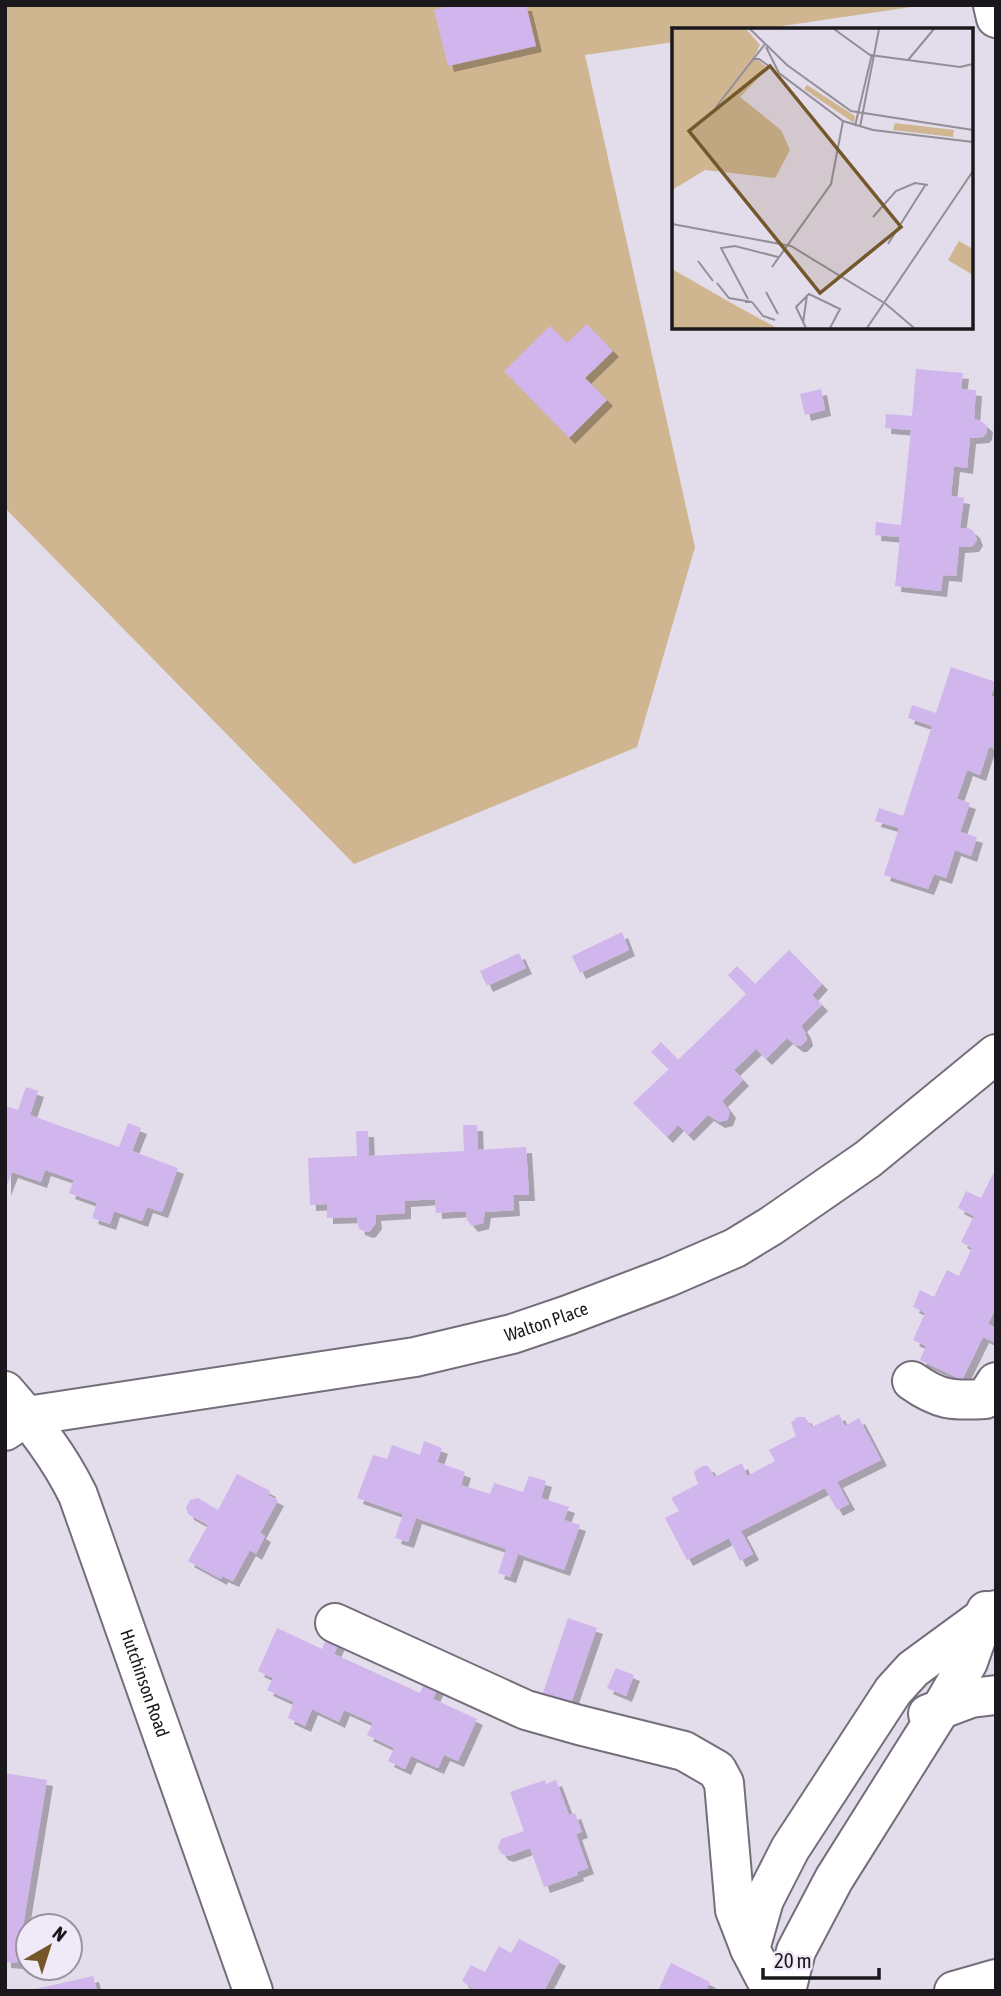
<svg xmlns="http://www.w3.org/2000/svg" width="1001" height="1996" font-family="'Asap Condensed',sans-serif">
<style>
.green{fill:#cfb691}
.building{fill:#d1b5ed;filter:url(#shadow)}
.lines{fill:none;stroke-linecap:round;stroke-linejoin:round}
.minor-casing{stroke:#746e7b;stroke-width:42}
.minor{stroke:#fff;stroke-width:38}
.labels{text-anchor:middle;stroke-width:5;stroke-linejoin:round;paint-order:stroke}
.street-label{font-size:18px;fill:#1a181d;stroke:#f0e9f7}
.inset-road{fill:none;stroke:#938e98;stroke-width:2}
.view{fill:#74582b;fill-opacity:0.15;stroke:#74582b;stroke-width:3.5}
.inset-edge{fill:none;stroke:#1a181d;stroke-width:3.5}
</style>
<defs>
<filter id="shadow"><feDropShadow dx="6" dy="6" stdDeviation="0" flood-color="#0004"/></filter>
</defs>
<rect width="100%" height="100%" fill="#e3dcea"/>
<polygon class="green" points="5,5 925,5 756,30 674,30 674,42 585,55 695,547 637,747 354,864 5,508"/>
<g class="building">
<polygon points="455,5 526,5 536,46 448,66 434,10"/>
<polygon points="587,324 613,351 585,378 607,400 569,438 504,371 550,326 567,343"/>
<polygon points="916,369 963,373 961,389 976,390 974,419 981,421 987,426 986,434 983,437 970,438 967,468 954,466 951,496 964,498 960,528 969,528 974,532 977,540 973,546 959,547 956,576 943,575 941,591 895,586 900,537 875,535 876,522 901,525 911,430 885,428 886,414 912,416"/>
<polygon points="821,389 825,410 805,415 800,394"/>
<polygon points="951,667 996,682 991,696 996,698 996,749 989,747 980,775 967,770 957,799 970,803 960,832 977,837 971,856 955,850 946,878 934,874 928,889 884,875 899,828 875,821 879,808 903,816 932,726 908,718 912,705 936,713"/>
<polygon points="622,932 629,950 580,973 572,956"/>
<polygon points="789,950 822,984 812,995 822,1005 801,1026 805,1032 807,1040 801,1046 797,1046 787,1038 766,1059 756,1049 734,1070 743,1080 722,1101 730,1112 727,1120 719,1122 708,1115 688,1135 678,1125 667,1137 633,1103 669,1069 651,1052 661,1042 678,1060 746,994 728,975 737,966 755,984"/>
<polygon points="519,953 526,968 487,986 480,971"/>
<polygon points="26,1087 38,1091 30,1115 119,1147 128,1123 141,1128 132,1151 178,1168 162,1212 147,1207 142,1221 114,1211 110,1224 92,1218 97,1203 69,1193 74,1180 45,1170 41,1182 12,1172 5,1190 5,1106 18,1110"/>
<polygon points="463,1125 477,1125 478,1150 526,1147 529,1195 513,1195 514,1210 485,1212 483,1223 472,1226 467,1220 466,1211 436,1213 435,1199 405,1201 405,1213 375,1215 376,1223 370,1231 367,1232 359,1229 357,1217 327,1218 327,1204 310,1205 308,1158 357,1156 356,1131 368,1131 369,1156 464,1151"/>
<polygon points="994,1172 996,1173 996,1307 988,1324 996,1328 996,1343 983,1337 962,1380 920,1360 926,1346 913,1340 925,1313 913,1307 920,1290 934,1297 947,1270 959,1276 972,1248 961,1242 974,1216 958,1208 966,1191 981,1198"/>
<polygon points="839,1414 845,1426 859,1418 881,1460 837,1482 849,1504 837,1510 825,1488 741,1531 753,1554 740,1561 729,1538 687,1560 665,1518 679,1511 671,1498 698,1484 694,1473 696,1470 703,1466 708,1466 715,1477 742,1463 747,1476 775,1461 769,1450 796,1436 791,1423 797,1417 805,1417 812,1427"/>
<polygon points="424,1441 442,1448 437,1462 465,1472 461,1485 490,1494 494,1483 523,1492 529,1476 546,1481 541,1498 569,1507 564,1520 580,1525 564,1570 518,1554 510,1577 498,1573 506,1549 416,1518 408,1542 395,1538 403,1514 357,1498 373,1455 387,1459 392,1445 420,1455"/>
<polygon points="237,1474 270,1491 268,1495 278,1500 260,1533 265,1536 256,1554 250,1550 233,1581 222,1576 221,1579 188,1561 208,1525 188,1514 186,1508 190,1500 198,1498 218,1510"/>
<polygon points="568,1618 597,1628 568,1712 540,1702"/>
<polygon points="332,1626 344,1632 334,1654 420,1693 431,1670 443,1676 433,1699 477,1719 458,1761 444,1755 438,1768 411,1756 405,1769 388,1761 394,1748 367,1735 373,1723 344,1710 339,1722 312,1709 305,1726 288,1718 294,1702 267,1690 273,1678 258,1671 277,1628 322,1649"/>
<polygon points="616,1668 634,1675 626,1696 607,1688"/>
<polygon points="5,1773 47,1780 17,1963 5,1962"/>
<polygon points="545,1780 546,1784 556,1780 569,1815 575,1813 582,1832 576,1834 588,1868 577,1872 578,1875 544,1887 530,1848 508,1856 502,1854 498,1848 501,1839 524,1831 510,1792"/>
<polygon points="519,1939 560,1960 544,1991 476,1991 462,1981 471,1965 485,1972 499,1946 511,1953"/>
<polygon points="671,1963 710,1982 706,1991 658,1991"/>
<polygon points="93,1976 97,1991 31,1991 31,1990"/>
</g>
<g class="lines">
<defs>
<g id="minor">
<polyline points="993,5 996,18"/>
<path d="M 912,1381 C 939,1400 952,1401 985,1399 L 996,1382"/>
<path id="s1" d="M 5,1391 C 33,1423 59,1456 78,1495 L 253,1991"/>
<path id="s2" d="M 5,1431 L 27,1416 L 415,1357 L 512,1334 L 568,1315 L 668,1277 L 735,1248 L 771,1226 L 868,1159 L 996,1054"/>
<polyline points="335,1623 526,1710 579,1725 684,1751 717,1770 724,1783 735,1910 750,1949"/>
<polyline points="928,1714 971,1698 996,1695"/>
<polyline points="772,1991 750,1949 764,1900 790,1849 893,1691 913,1669 984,1617 996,1610"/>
<polyline points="786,1991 796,1951 834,1879 942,1707 968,1662 986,1611"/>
<polyline points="954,1991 996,1979"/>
</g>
</defs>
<use href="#minor" class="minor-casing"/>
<use href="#minor" class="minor"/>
</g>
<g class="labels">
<g class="street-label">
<text dy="6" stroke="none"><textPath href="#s2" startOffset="555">Walton Place</textPath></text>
<text dy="6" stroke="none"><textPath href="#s1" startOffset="327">Hutchinson Road</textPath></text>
</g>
</g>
<g transform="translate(672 28)">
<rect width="301" height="301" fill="#e3dcea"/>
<path d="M 0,1 L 74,1 L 88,17 L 82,29 L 96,40 L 68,69 L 109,102 L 118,122 L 103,150 L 33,142 L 0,162 ZM 135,57 L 183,88 L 182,95 L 132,61 ZM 223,95 L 282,102 L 281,109 L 221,102 ZM 287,213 L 301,221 L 301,247 L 276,232 ZM 0,241 L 61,276 L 105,300 L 0,300 Z" fill="#cfb691"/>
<path class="inset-road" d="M 78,1 L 115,37 L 179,83 L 301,102M 162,1 L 198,27 L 288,39 L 301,36M 94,19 L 107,45 L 171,93 L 201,102 L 301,114M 80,31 L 87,31 L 101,41M 236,32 L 262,1M 44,79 L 93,16M 183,98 L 200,26M 188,99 L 207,1M 201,189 L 224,163 L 243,155 L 256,157M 0,196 L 119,218 L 214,276 L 242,300M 216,216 L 254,156M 26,233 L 41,253M 100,239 L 159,156 L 171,93M 45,255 L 57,270 L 80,274 L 73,274M 94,264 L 106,286M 76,271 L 49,220 L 63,218 L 106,229M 80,274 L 91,288 L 103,292M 131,295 L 135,267M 134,300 L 124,279 L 137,266 L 168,281 L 158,300M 195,300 L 301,143"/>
<path class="view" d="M 98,38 L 229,199 L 148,265 L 17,103 Z"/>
<rect width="301" height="301" class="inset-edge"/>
</g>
<rect width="1001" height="1996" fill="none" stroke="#1a181d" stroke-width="14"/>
<g transform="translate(49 1947) rotate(39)"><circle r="33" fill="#f0e9f7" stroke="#9a95a0" stroke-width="2"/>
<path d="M0-5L12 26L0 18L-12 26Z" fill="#74582b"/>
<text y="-10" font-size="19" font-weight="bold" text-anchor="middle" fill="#1a181d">N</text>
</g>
<path d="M763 1968v10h116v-10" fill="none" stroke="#1a181d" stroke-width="3.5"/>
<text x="774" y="1968" font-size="21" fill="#1a181d" stroke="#f0e9f7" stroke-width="5" paint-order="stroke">20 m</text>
</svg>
